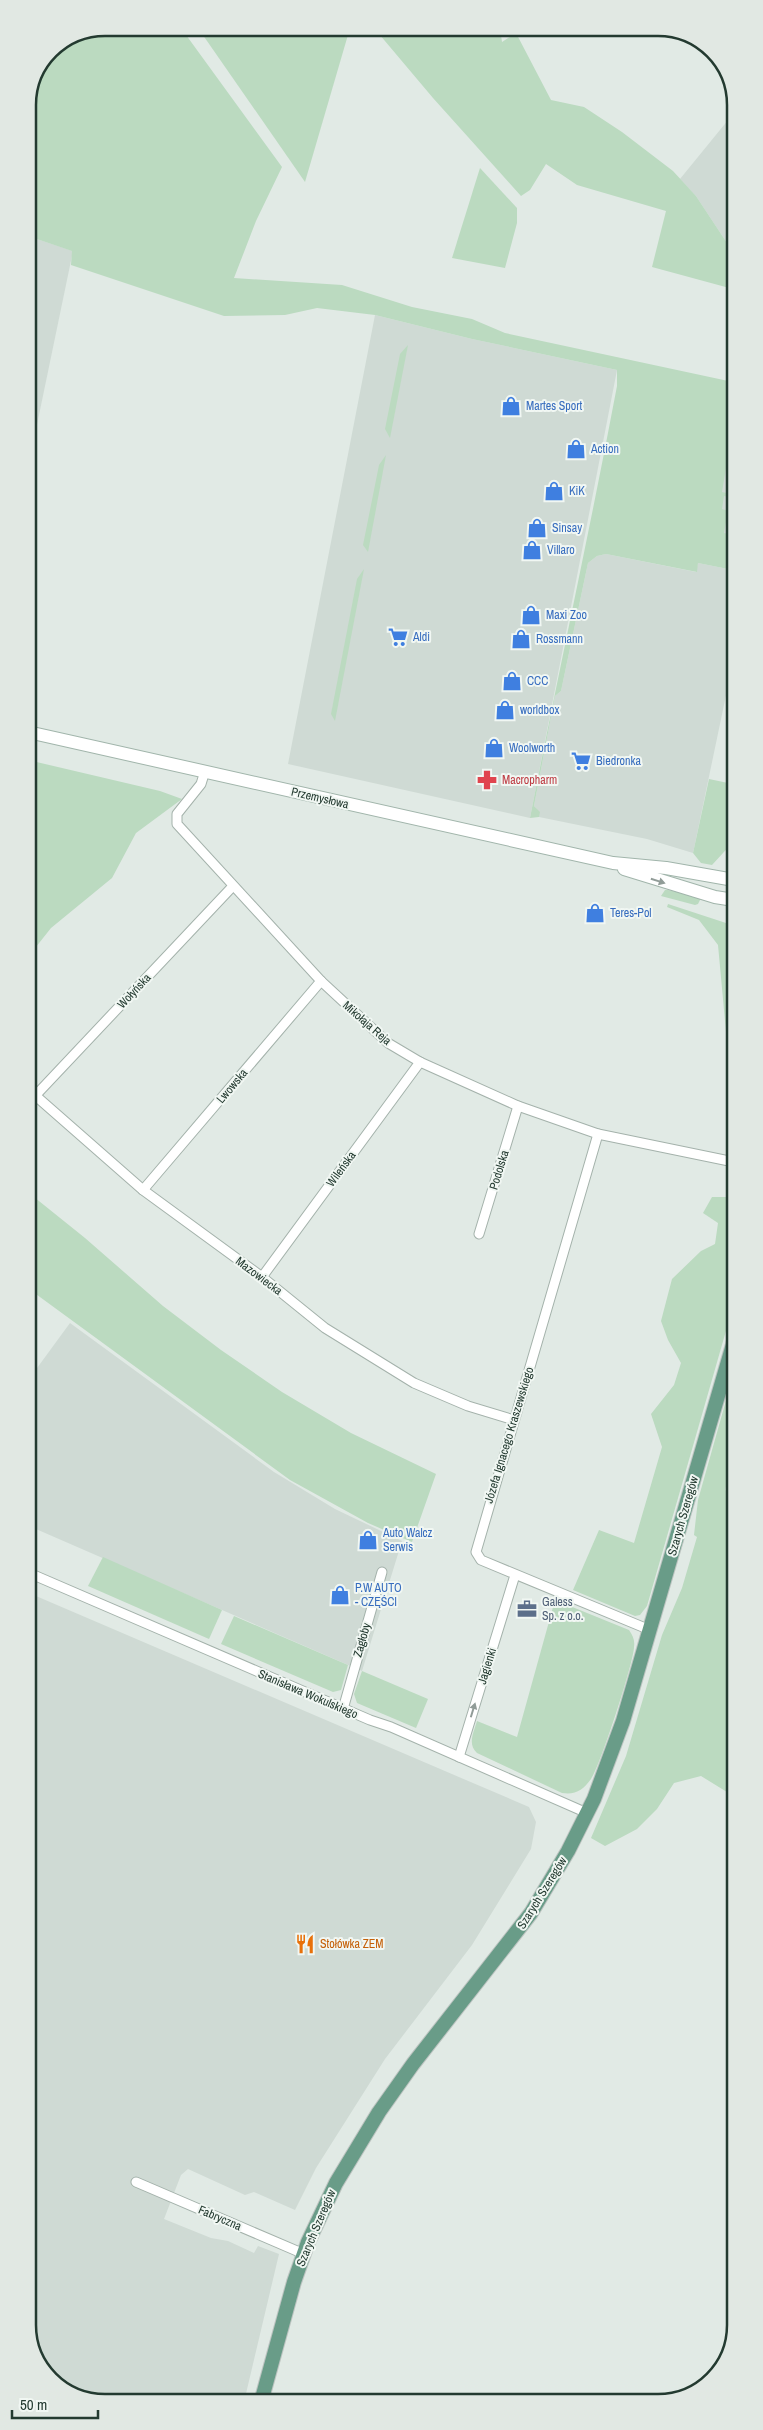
<svg xmlns="http://www.w3.org/2000/svg" width="763" height="2430" font-family="'Archivo Narrow',sans-serif">
<style>
.built{fill:#cfdad4}
.green{fill:#bbdac0}
.lines{fill:none;stroke-linecap:round;stroke-linejoin:round}
.minor-casing{stroke:#a4b2ab;stroke-width:11}
.secondary-casing{stroke:#a1b5ab;stroke-width:14}
.primary-casing{stroke:#bdc4c1;stroke-width:16}
.minor{stroke:#fff;stroke-width:9}
.secondary{stroke:#fff;stroke-width:12}
.primary{stroke:#699c88;stroke-width:14}
.oneway{fill:#919c98}
.labels{text-anchor:middle;stroke-width:4;stroke-linejoin:round;paint-order:stroke}
.shop-label{font-size:12px;fill:#366cbe;stroke:#f1f7f3;text-anchor:start}
.health-label{font-size:12px;fill:#be3a42;stroke:#f1f7f3;text-anchor:start}
.street-label{font-size:12px;fill:#233a30;stroke:#f1f7f3}
.service-label{font-size:12px;fill:#4e5e75;stroke:#f1f7f3;text-anchor:start}
.food-label{font-size:12px;fill:#c56008;stroke:#f1f7f3;text-anchor:start}
.rim{fill:none;stroke:#233a30;stroke-width:2.5}
</style>
<rect width="100%" height="100%" fill="#e1eae5"/>
<g class="built">
<polygon points="733,114 733,252 696,196 680,179"/>
<polygon points="28,236 73,251 28,468"/>
<polygon points="375,315 472,339 617,370 530,818 288,764"/>
<polygon points="733,400 733,554 713,527"/>
<polygon points="606,554 696,572 698,563 733,570 734,657 693,853 647,839 539,817 539,812 534,806 555,696 561,691 588,563 597,556"/>
<polygon points="70,1323 274,1472 335,1509 402,1541 362,1671 29,1526 29,1379"/>
<polygon points="734,1425 735,1493 719,1489"/>
<polygon points="29,1593 529,1807 536,1822 531,1849 472,1945 385,2059 316,2168 295,2210 254,2192 245,2195 188,2169 181,2175 164,2219 211,2238 228,2241 254,2253 258,2246 279,2254 244,2402 100,2402 54,2383 30,2345"/>
</g>
<g class="green">
<path d="M 105,28 L 181,28 L 282,167 L 256,221 L 234,278 L 342,285 L 412,307 L 472,319 L 505,333 L 733,382 L 733,457 L 728,456 L 722,492 L 731,494 L 730,497 L 724,496 L 722,509 L 728,511 L 724,533 L 733,535 L 733,570 L 698,563 L 697,572 L 606,554 L 597,556 L 588,563 L 561,691 L 555,696 L 534,806 L 540,812 L 539,817 L 530,818 C 558,674 590,530 617,386 L 617,370 L 472,339 L 375,315 L 317,308 L 285,315 L 224,316 L 71,265 L 72,251 L 28,236 L 28,105 L 50,50 Z"/>
<polygon points="198,28 350,28 305,182"/>
<polygon points="374,28 500,28 502,42 516,33 551,100 584,107 622,132 673,171 696,196 733,252 733,289 652,267 666,211 577,185 546,164 530,190 521,196 433,98"/>
<polygon points="480,168 517,208 517,223 505,268 452,258"/>
<polygon points="408,345 390,438 385,429 400,354"/>
<polygon points="386,455 368,552 363,545 379,465"/>
<polygon points="364,569 335,721 331,714 357,579"/>
<polygon points="734,754 734,841 712,865 701,863 693,853 709,779 728,783"/>
<polygon points="28,760 160,791 182,799 136,833 112,878 51,928 28,957"/>
<polygon points="665,890 668,890 701,898 698,904 695,905 661,896"/>
<polygon points="668,904 726,923 734,931 734,1118 718,945 699,920 667,907"/>
<polygon points="734,1178 734,1303 647,1606 640,1615 635,1616 573,1590 599,1530 634,1543 662,1447 651,1414 674,1385 681,1363 668,1340 661,1321 672,1279 701,1251 715,1244 718,1223 703,1213 712,1197 732,1197"/>
<polygon points="29,1193 85,1238 163,1306 221,1350 282,1392 351,1433 436,1474 412,1542 368,1523 290,1480 29,1289"/>
<polygon points="734,1372 734,1456 725,1490 735,1493 735,1797 701,1776 674,1783 657,1809 637,1829 605,1846 591,1838 626,1756 662,1635 682,1588 697,1537 694,1535 698,1500"/>
<polygon points="103,1557 222,1610 209,1639 88,1586"/>
<path d="M 555,1600 L 629,1630 C 633,1636 635,1640 634,1647 C 634,1662 599,1769 591,1779 C 583,1790 576,1795 562,1793 L 477,1753 C 467,1744 474,1732 477,1721 L 517,1737 Z"/>
<polygon points="234,1616 348,1665 341,1690 333,1692 221,1644"/>
<polygon points="362,1671 428,1699 416,1728 357,1703 354,1694"/>
</g>
<g class="lines">
<defs>
<g id="minor">
<polyline points="205,771 201,784 177,814 177,824 321,981 388,1043 420,1062 518,1106 598,1134 734,1162"/>
<polyline points="29,1090 143,1190 262,1277 325,1328 414,1383 468,1406 514,1420"/>
<polyline points="35,1096 233,886"/>
<polyline points="598,1134 476,1552 481,1560 650,1630"/>
<polyline points="143,1190 321,981"/>
<polyline points="479,1234 518,1106"/>
<polyline points="262,1277 420,1062"/>
<polyline points="29,1573 370,1720 391,1727 587,1813"/>
<polyline points="343,1709 382,1572"/>
<polyline points="459,1757 515,1575"/>
<polyline points="136,2182 304,2254"/>
</g>
<g id="secondary">
<polyline points="28,732 613,863 666,868 734,880"/>
<polyline points="624,869 715,897 734,900"/>
</g>
<polyline id="primary" points="261,2402 294,2282 308,2242 336,2183 379,2112 413,2064 531,1913 568,1851 594,1799 623,1721 734,1341"/>
</defs>
<use href="#minor" class="minor-casing"/>
<use href="#secondary" class="secondary-casing"/>
<use href="#primary" class="primary-casing"/>
<use href="#minor" class="minor"/>
<use href="#secondary" class="secondary"/>
<use href="#primary" class="primary"/>
</g>
<defs><path id="oneway-solid" d="M-6-.8H1V-3.2L6.5 0L1 3.2V.8H-6Z" transform="scale(1.25)"/></defs>
<g class="oneway">
<use href="#oneway-solid" transform="translate(658 881) rotate(18)"/>
<use href="#oneway-solid" transform="translate(473 1710) rotate(-73)"/>
</g>
<defs>
<symbol id="shop-bare" viewBox="-9 -9 18 18"><path d="M-5-2.5h2.3a2.7 3.5 0 0 1 5.4 0H5L5.5 6h-11ZM-1.5-2.5h3a1.5 2.3 0 0 0-3 0Z" fill="#3f7fe0" stroke="#f1f7f3" stroke-width="2.5" paint-order="stroke"/></symbol>
<symbol id="supermarket-bare" viewBox="-9 -9 18 18"><path d="M-6-5.5h2.5l.6 2H6L4.5 2H-2.5L-4.4-4H-6ZM-1.5 3.2a1.3 1.3 0 1 0 .1 0ZM3 3.2a1.3 1.3 0 1 0 .1 0Z" fill="#3f7fe0" stroke="#f1f7f3" stroke-width="2.5" paint-order="stroke"/></symbol>
<symbol id="pharmacy-bare" viewBox="-9 -9 18 18"><path d="M-2-6h4v4h4v4h-4v4h-4v-4h-4v-4h4Z" fill="#e0444e" stroke="#f1f7f3" stroke-width="2.5" paint-order="stroke"/></symbol>
<symbol id="office-bare" viewBox="-9 -9 18 18"><path d="M-6-3h4V-5.5h4V-3h4V5H-6ZM-1-4.5V-3h2v-1.5ZM-6 0V1H6V0Z" fill="#5c6f8a" stroke="#f1f7f3" stroke-width="2.5" paint-order="stroke"/></symbol>
<symbol id="restaurant-bare" viewBox="-9 -9 18 18"><path d="M-5-6h1v4h1v-4h1v4h1v-4h1v5L-1.5 .5V6h-2V.5L-5-1ZM5-6V6H3V1.5H1.5Q1.5-4 5-6Z" fill="#e8710a" stroke="#f1f7f3" stroke-width="2.5" paint-order="stroke"/></symbol>
</defs>
<g fill-rule="evenodd">
<use href="#shop-bare" x="497" y="392" width="28" height="28"/>
<use href="#shop-bare" x="562" y="435" width="28" height="28"/>
<use href="#shop-bare" x="540" y="477" width="28" height="28"/>
<use href="#shop-bare" x="523" y="514" width="28" height="28"/>
<use href="#shop-bare" x="518" y="536" width="28" height="28"/>
<use href="#shop-bare" x="517" y="601" width="28" height="28"/>
<use href="#supermarket-bare" x="384" y="623" width="28" height="28"/>
<use href="#shop-bare" x="507" y="625" width="28" height="28"/>
<use href="#shop-bare" x="498" y="667" width="28" height="28"/>
<use href="#shop-bare" x="491" y="696" width="28" height="28"/>
<use href="#shop-bare" x="480" y="734" width="28" height="28"/>
<use href="#supermarket-bare" x="567" y="747" width="28" height="28"/>
<use href="#pharmacy-bare" x="473" y="766" width="28" height="28"/>
<use href="#shop-bare" x="581" y="899" width="28" height="28"/>
<use href="#shop-bare" x="354" y="1526" width="28" height="28"/>
<use href="#shop-bare" x="326" y="1581" width="28" height="28"/>
<use href="#office-bare" x="513" y="1595" width="28" height="28"/>
<use href="#restaurant-bare" x="291" y="1930" width="28" height="28"/>
</g>
<g class="labels">
<g class="shop-label">
<text x="526" y="410">Martes Sport</text>
<text x="591" y="453">Action</text>
<text x="569" y="495">KiK</text>
<text x="552" y="532">Sinsay</text>
<text x="547" y="554">Villaro</text>
<text x="546" y="619">Maxi Zoo</text>
<text x="413" y="641">Aldi</text>
<text x="536" y="643">Rossmann</text>
<text x="527" y="685">CCC</text>
<text x="520" y="714">worldbox</text>
<text x="509" y="752">Woolworth</text>
<text x="596" y="765">Biedronka</text>
<text x="610" y="917">Teres-Pol</text>
<text x="383" y="1537">Auto Walcz<tspan x="383" dy="14">Serwis</tspan></text>
<text x="355" y="1592">P.W AUTO<tspan x="355" dy="14">- CZĘŚCI</tspan></text>
</g>
<g class="health-label">
<text x="502" y="784">Macropharm</text>
</g>
<g class="street-label">
<text transform="translate(320 798) rotate(13)" y="4">Przemysłowa</text>
<text transform="translate(134 991) rotate(-47)" y="4">Wołyńska</text>
<text transform="translate(367 1023) rotate(41)" y="4">Mikołaja Reja</text>
<text transform="translate(232 1086) rotate(-50)" y="4">Lwowska</text>
<text transform="translate(341 1169) rotate(-54)" y="4">Wileńska</text>
<text transform="translate(499 1170) rotate(-73)" y="4">Podolska</text>
<text transform="translate(259 1276) rotate(37)" y="4">Mazowiecka</text>
<text transform="translate(509 1435) rotate(-73)" y="4">Józefa Ignacego Kraszewskiego</text>
<text transform="translate(683 1516) rotate(-74)" y="4">Szarych Szeregów</text>
<text transform="translate(362 1640) rotate(-74)" y="4">Zagłoby</text>
<text transform="translate(487 1666) rotate(-73)" y="4">Jagienki</text>
<text transform="translate(308 1694) rotate(23)" y="4">Stanisława Wokulskiego</text>
<text transform="translate(542 1893) rotate(-58)" y="4">Szarych Szeregów</text>
<text transform="translate(220 2218) rotate(23)" y="4">Fabryczna</text>
<text transform="translate(316 2228) rotate(-67)" y="4">Szarych Szeregów</text>
</g>
<g class="service-label">
<text x="542" y="1606">Galess<tspan x="542" dy="14">Sp. z o.o.</tspan></text>
</g>
<g class="food-label">
<text x="320" y="1948">Stołówka ZEM</text>
</g>
</g>
<path d="M0 0H763V2430H0ZM105 36H658A69 69 0 0 1 727 105V2325A69 69 0 0 1 658 2394H105A69 69 0 0 1 36 2325V105A69 69 0 0 1 105 36Z" fill="#e1e8e3" fill-rule="evenodd"/>
<path class="rim" d="M105 36H658A69 69 0 0 1 727 105V2325A69 69 0 0 1 658 2394H105A69 69 0 0 1 36 2325V105A69 69 0 0 1 105 36Z"/>
<path d="M12 2410v8h86v-8" fill="none" stroke="#233a30" stroke-width="2.5"/>
<text x="20" y="2410" font-size="15" fill="#233a30" stroke="#f1f7f3" stroke-width="4" paint-order="stroke">50 m</text>
</svg>
